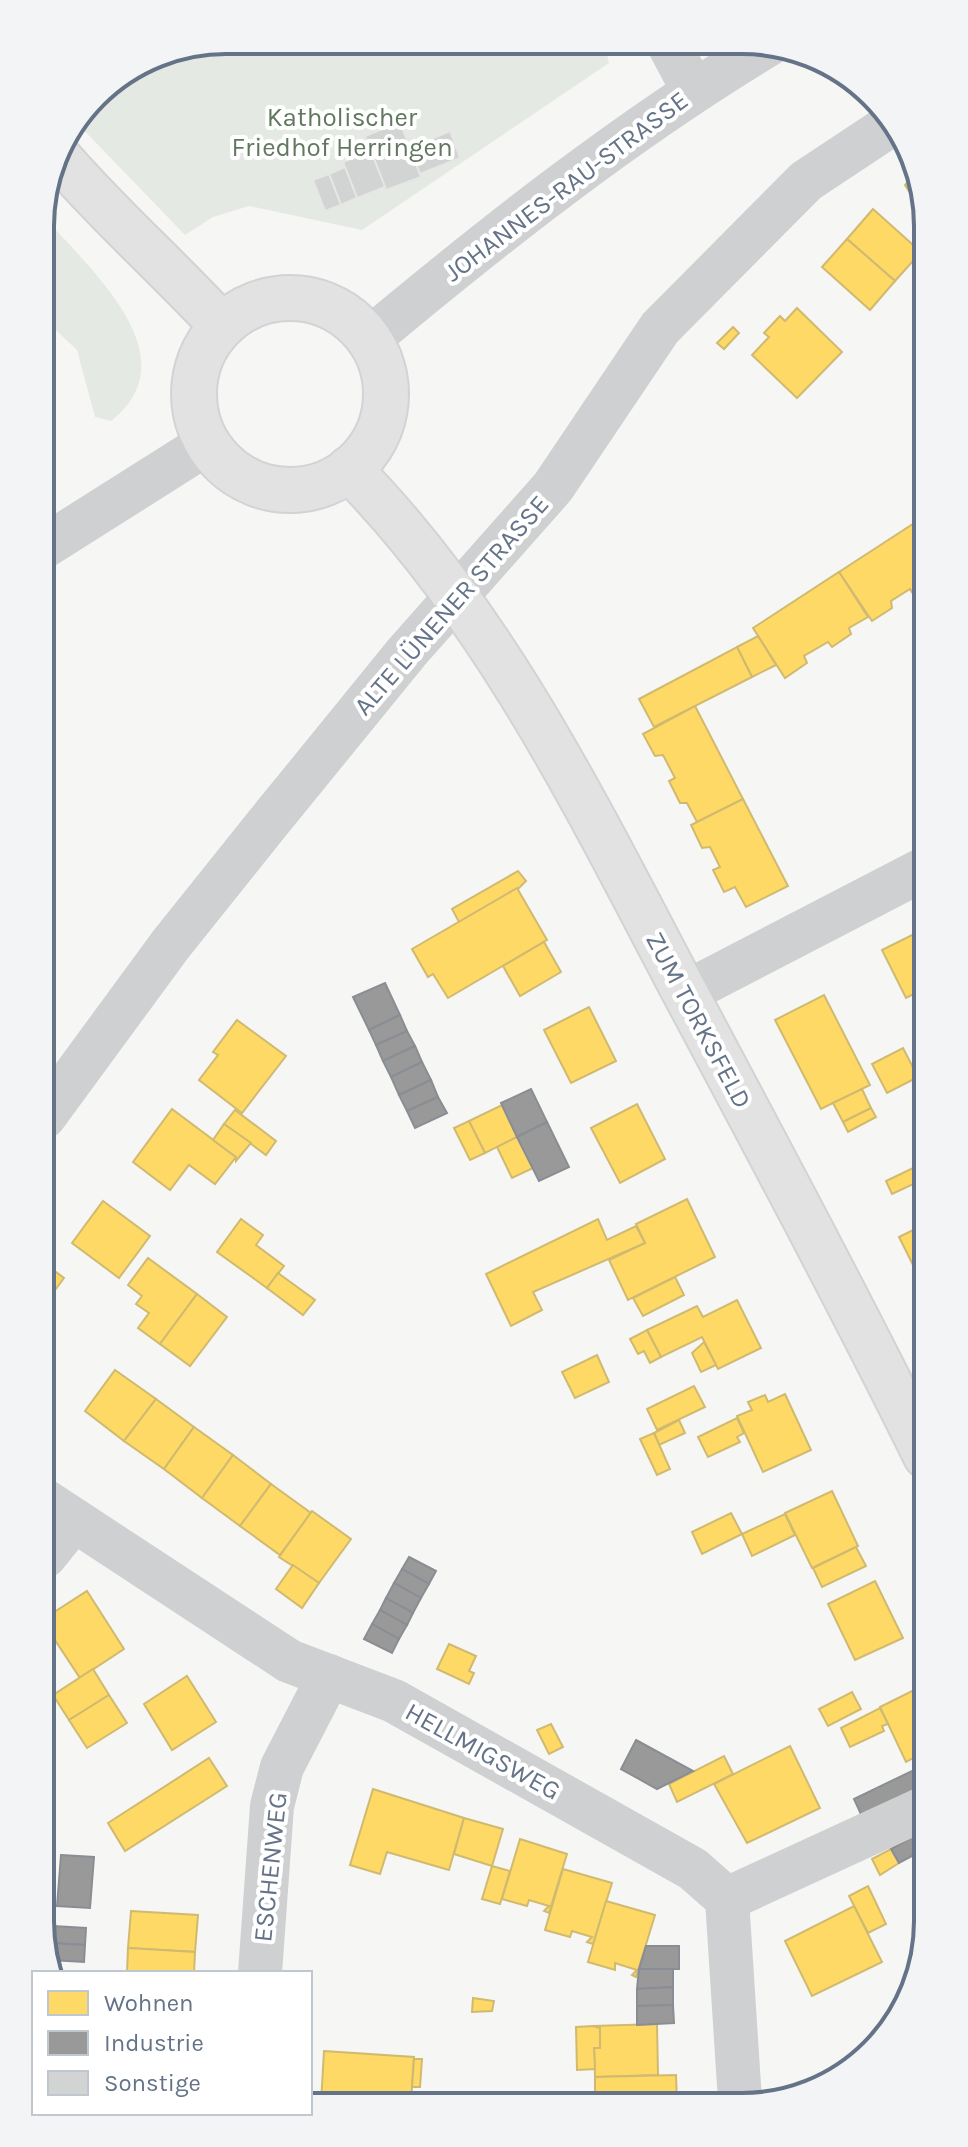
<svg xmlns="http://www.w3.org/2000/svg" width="968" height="2147" font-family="Karla,sans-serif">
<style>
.green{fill:#e5e9e3}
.homes{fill:#ffd966;stroke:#d0ba70;stroke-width:2}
.industry{fill:#999;stroke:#898e94;stroke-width:2}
.building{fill:#d2d3d3;stroke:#e6e6e4;stroke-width:2}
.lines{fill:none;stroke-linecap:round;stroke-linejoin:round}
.major-casing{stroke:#d1d3d4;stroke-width:48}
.minor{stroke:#cfd0d1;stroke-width:44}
.major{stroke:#e2e2e3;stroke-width:44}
.labels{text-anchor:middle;stroke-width:8;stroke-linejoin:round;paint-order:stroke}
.park-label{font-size:26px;fill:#61785f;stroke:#fff}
.street-label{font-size:26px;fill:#647387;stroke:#fff}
.rim{fill:none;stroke:#647387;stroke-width:4}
</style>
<rect width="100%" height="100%" fill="#f6f6f5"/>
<g class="green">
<polygon points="226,40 604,42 609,63 362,230 249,206 213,217 185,235 76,122 103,86 155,54"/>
<path d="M 41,213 C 85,266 194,355 111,421 L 95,417 L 77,350 L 41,316 Z"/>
</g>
<g class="homes">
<polygon points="918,171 922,177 922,211 905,185"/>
<polygon points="873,209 921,252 895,281 847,239"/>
<polygon points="847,239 895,281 870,310 822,267"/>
<polygon points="797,308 842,352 797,398 752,355 769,337 764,333 780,316 785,321"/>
<polygon points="733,327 739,333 724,349 717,343"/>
<polygon points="922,518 923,588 913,594 910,589 891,601 892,608 872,621 839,572"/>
<polygon points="839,572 868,617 849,628 851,634 832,647 828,642 804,656 807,663 785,678 753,628"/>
<polygon points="758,636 776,665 752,677 737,647"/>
<polygon points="737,647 752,677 654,727 639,699"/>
<polygon points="695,706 743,799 697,822 687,803 680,803 669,781 675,778 663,755 655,756 643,734"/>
<polygon points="743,799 788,886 746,907 735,887 724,892 713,870 720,867 710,847 702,848 691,825"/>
<polygon points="518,871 526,881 518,889 459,922 452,909"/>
<polygon points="517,888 547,940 448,998 433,974 428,977 412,949"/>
<polygon points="924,929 924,989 906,998 882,950"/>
<polygon points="544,942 561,972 520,996 503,966"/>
<polygon points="824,995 870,1085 821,1109 775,1020"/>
<polygon points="589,1007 616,1061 571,1083 544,1030"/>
<polygon points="237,1020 286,1056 242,1113 199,1080 218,1055 213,1052"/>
<polygon points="903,1048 918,1077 887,1093 872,1064"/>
<polygon points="862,1089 871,1108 843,1122 833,1103"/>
<polygon points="637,1104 665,1159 620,1183 591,1128"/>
<polygon points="502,1105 517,1137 485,1153 469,1121"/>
<polygon points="871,1108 876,1117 848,1132 843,1122"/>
<polygon points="172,1109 236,1157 215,1184 189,1165 170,1190 133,1162"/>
<polygon points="235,1110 276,1141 266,1155 224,1124"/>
<polygon points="469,1121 485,1153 470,1160 454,1128"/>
<polygon points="224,1124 251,1143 236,1161 236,1157 213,1140"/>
<polygon points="517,1137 533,1168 512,1178 497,1147"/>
<polygon points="913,1168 920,1181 892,1194 886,1181"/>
<polygon points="687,1199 715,1257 628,1300 609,1260 645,1243 636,1224"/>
<polygon points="103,1201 150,1236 119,1278 72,1243"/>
<polygon points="241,1219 263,1235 256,1245 284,1266 267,1288 217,1252"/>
<polygon points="598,1219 607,1240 636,1226 645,1243 533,1292 542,1310 511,1326 486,1274"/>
<polygon points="925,1224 925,1276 920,1279 899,1237"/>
<polygon points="148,1258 197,1294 160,1344 138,1328 149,1313 136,1304 142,1296 128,1285"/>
<polygon points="44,1263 64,1278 44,1305"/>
<polygon points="278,1273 315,1300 303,1315 267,1288"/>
<polygon points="675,1277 684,1295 643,1316 633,1298"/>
<polygon points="197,1294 227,1317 190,1366 160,1344"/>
<polygon points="737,1300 761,1348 718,1369 702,1337 661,1357 647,1330 697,1306 703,1317"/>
<polygon points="647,1330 661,1357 650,1363 644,1351 638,1354 630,1339"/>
<polygon points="704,1342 716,1365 701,1372 692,1353"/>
<polygon points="597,1355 609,1382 575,1398 562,1372"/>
<polygon points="115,1370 156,1399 124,1441 85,1411"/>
<polygon points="694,1386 705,1407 657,1430 647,1409"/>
<polygon points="785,1394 811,1450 763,1472 737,1416 752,1410 748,1402 765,1395 768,1402"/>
<polygon points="156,1399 194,1427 164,1469 124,1441"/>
<polygon points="737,1418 744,1433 737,1437 740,1442 708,1457 698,1437"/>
<polygon points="679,1420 685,1433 659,1445 654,1433"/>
<polygon points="194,1427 233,1455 202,1498 164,1469"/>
<polygon points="654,1433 670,1469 657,1475 640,1439"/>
<polygon points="233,1455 271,1484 240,1526 202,1498"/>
<polygon points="271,1484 311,1513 280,1555 240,1526"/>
<polygon points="832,1491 858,1546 812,1568 785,1513"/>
<polygon points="312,1511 351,1539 319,1583 279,1557"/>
<polygon points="731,1513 742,1534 702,1554 692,1532"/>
<polygon points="785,1514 795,1535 752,1556 742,1534"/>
<polygon points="856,1547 866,1566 822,1587 813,1568"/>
<polygon points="293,1565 319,1583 302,1608 276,1589"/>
<polygon points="875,1581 903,1638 855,1660 828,1604"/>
<polygon points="87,1591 124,1649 80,1678 45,1625 45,1618"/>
<polygon points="449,1644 476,1656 469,1671 474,1673 469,1684 437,1669"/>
<polygon points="93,1669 109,1695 69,1720 53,1695"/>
<polygon points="187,1676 216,1722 172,1750 144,1704"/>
<polygon points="926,1684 927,1751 906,1762 880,1707"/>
<polygon points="852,1692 861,1709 828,1726 819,1709"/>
<polygon points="109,1695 127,1723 87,1748 69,1720"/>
<polygon points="880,1708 888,1724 882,1726 884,1731 850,1747 841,1728"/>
<polygon points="551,1724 563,1747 549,1754 537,1730"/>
<polygon points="790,1746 820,1808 747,1843 714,1784"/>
<polygon points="724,1756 733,1774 677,1802 669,1784"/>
<polygon points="209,1758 227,1786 125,1851 108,1823"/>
<polygon points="373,1789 464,1818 449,1870 387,1852 380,1874 350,1865"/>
<polygon points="464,1818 503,1829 492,1866 454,1854"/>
<polygon points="520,1839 567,1854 549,1913 544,1911 549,1906 529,1900 527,1906 502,1899"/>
<polygon points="891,1849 899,1863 880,1875 872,1859"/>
<polygon points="492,1866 510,1871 500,1904 482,1899"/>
<polygon points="563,1869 612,1883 593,1944 587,1942 592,1937 572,1931 570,1937 545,1930"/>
<polygon points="868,1886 886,1924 868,1933 849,1896"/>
<polygon points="606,1901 655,1915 636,1977 632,1975 637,1970 615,1963 615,1970 588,1962"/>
<polygon points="854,1906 882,1962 812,1996 785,1941"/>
<polygon points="131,1911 198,1915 195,1952 128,1948"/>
<polygon points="128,1948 195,1952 194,1973 127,1973"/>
<polygon points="473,1998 494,2001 492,2011 472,2012"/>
<polygon points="657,2024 658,2075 595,2077 594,2048 600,2048 600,2028 593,2026"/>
<polygon points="593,2026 600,2028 600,2048 594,2048 595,2069 577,2070 576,2027"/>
<polygon points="872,2049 872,2050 795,2098 791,2090"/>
<polygon points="324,2051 414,2057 411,2102 321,2103"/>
<polygon points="414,2059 422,2059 420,2087 412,2087"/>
<polygon points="676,2075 677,2101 595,2101 595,2077"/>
</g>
<g class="industry">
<polygon points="385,983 400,1015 369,1030 353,997"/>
<polygon points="400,1015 407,1031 376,1045 369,1030"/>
<polygon points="407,1031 415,1046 383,1061 376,1045"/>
<polygon points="415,1046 422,1062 391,1077 383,1061"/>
<polygon points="422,1062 431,1080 399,1095 391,1077"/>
<polygon points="431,1080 438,1097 407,1111 399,1095"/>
<polygon points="531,1089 547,1122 517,1137 501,1103"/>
<polygon points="438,1097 447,1113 415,1128 407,1111"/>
<polygon points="547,1122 569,1167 539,1181 517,1137"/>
<polygon points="409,1557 436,1571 429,1584 402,1569"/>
<polygon points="402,1569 429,1584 421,1598 394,1583"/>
<polygon points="394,1583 421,1598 413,1613 386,1598"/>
<polygon points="386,1598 413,1613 407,1625 380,1610"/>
<polygon points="380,1610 407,1625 399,1639 372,1624"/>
<polygon points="372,1624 399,1639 392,1653 364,1639"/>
<polygon points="636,1740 693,1771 657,1789 621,1769"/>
<polygon points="914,1770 924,1792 864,1821 854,1799"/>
<polygon points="920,1833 927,1848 899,1863 891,1849"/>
<polygon points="61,1855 94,1857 90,1908 57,1906"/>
<polygon points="53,1926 86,1928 85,1945 52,1943"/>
<polygon points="52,1943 85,1945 84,1962 51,1960"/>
<polygon points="646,1946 679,1946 679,1969 639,1969"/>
<polygon points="639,1969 673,1969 673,1987 637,1989"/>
<polygon points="673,1987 673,2005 637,2006 637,1989"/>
<polygon points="673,2005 674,2023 637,2025 637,2006"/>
</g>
<g class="building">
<polygon points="400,122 421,177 386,190 365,136"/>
<polygon points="450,131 460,158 420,174 410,148"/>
<polygon points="371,151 385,187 357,198 343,162"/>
<polygon points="345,167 357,198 341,205 329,174"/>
<polygon points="329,174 341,205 325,211 313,180"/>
</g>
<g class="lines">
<defs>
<g id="major">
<path d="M 56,154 C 108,215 168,267 222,326"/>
<circle cx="290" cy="394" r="96"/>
<path d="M 349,469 C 491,613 582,797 675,974 C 760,1134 846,1294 926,1456"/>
</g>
</defs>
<use href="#major" class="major-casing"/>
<g class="minor">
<polyline points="668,43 693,90"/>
<path d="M 368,340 C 496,233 628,129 771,43"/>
<polyline points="42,548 208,443"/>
<polyline points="685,993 924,869"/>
<polyline points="44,1117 171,944 267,824 407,652 553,487 660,328 806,181 889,126"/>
<polyline points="45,1501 289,1661 394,1701 693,1869 727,1899"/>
<polyline points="45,1556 73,1521"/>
<polyline points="727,1899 927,1807"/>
<polyline points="727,1899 740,2101"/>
<polyline points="260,1973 272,1806 282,1767 329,1676"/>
</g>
<use href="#major" class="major"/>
</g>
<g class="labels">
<g class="park-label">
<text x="342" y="126">Katholischer<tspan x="342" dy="30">Friedhof Herringen</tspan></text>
</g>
<g class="street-label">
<text transform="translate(566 186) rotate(-37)" y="9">JOHANNES-RAU-STRASSE</text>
<text transform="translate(451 605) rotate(-49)" y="9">ALTE LÜNENER STRASSE</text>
<text transform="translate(699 1020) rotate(62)" y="9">ZUM TORKSFELD</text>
<text transform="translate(483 1751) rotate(29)" y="9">HELLMIGSWEG</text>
<text transform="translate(270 1867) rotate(-84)" y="9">ESCHENWEG</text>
</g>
</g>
<path d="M0 0H968V2147H0ZM226 54H742A172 172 0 0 1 914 226V1921A172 172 0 0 1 742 2093H226A172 172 0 0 1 54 1921V226A172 172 0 0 1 226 54Z" fill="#f3f4f5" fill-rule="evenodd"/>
<path class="rim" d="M226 54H742A172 172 0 0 1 914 226V1921A172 172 0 0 1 742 2093H226A172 172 0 0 1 54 1921V226A172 172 0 0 1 226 54Z"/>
<rect x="32" y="1971" width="280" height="144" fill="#ffffff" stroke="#c1c7cf" stroke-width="2"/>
<rect x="48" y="1991" width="40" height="24" fill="#ffd966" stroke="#c1c7cf" stroke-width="2"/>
<text x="104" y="2011" font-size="24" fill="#647387">Wohnen</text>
<rect x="48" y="2031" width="40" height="24" fill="#999999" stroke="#c1c7cf" stroke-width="2"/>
<text x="104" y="2051" font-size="24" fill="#647387">Industrie</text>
<rect x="48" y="2071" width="40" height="24" fill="#d2d3d3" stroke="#c1c7cf" stroke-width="2"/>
<text x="104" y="2091" font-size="24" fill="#647387">Sonstige</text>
</svg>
